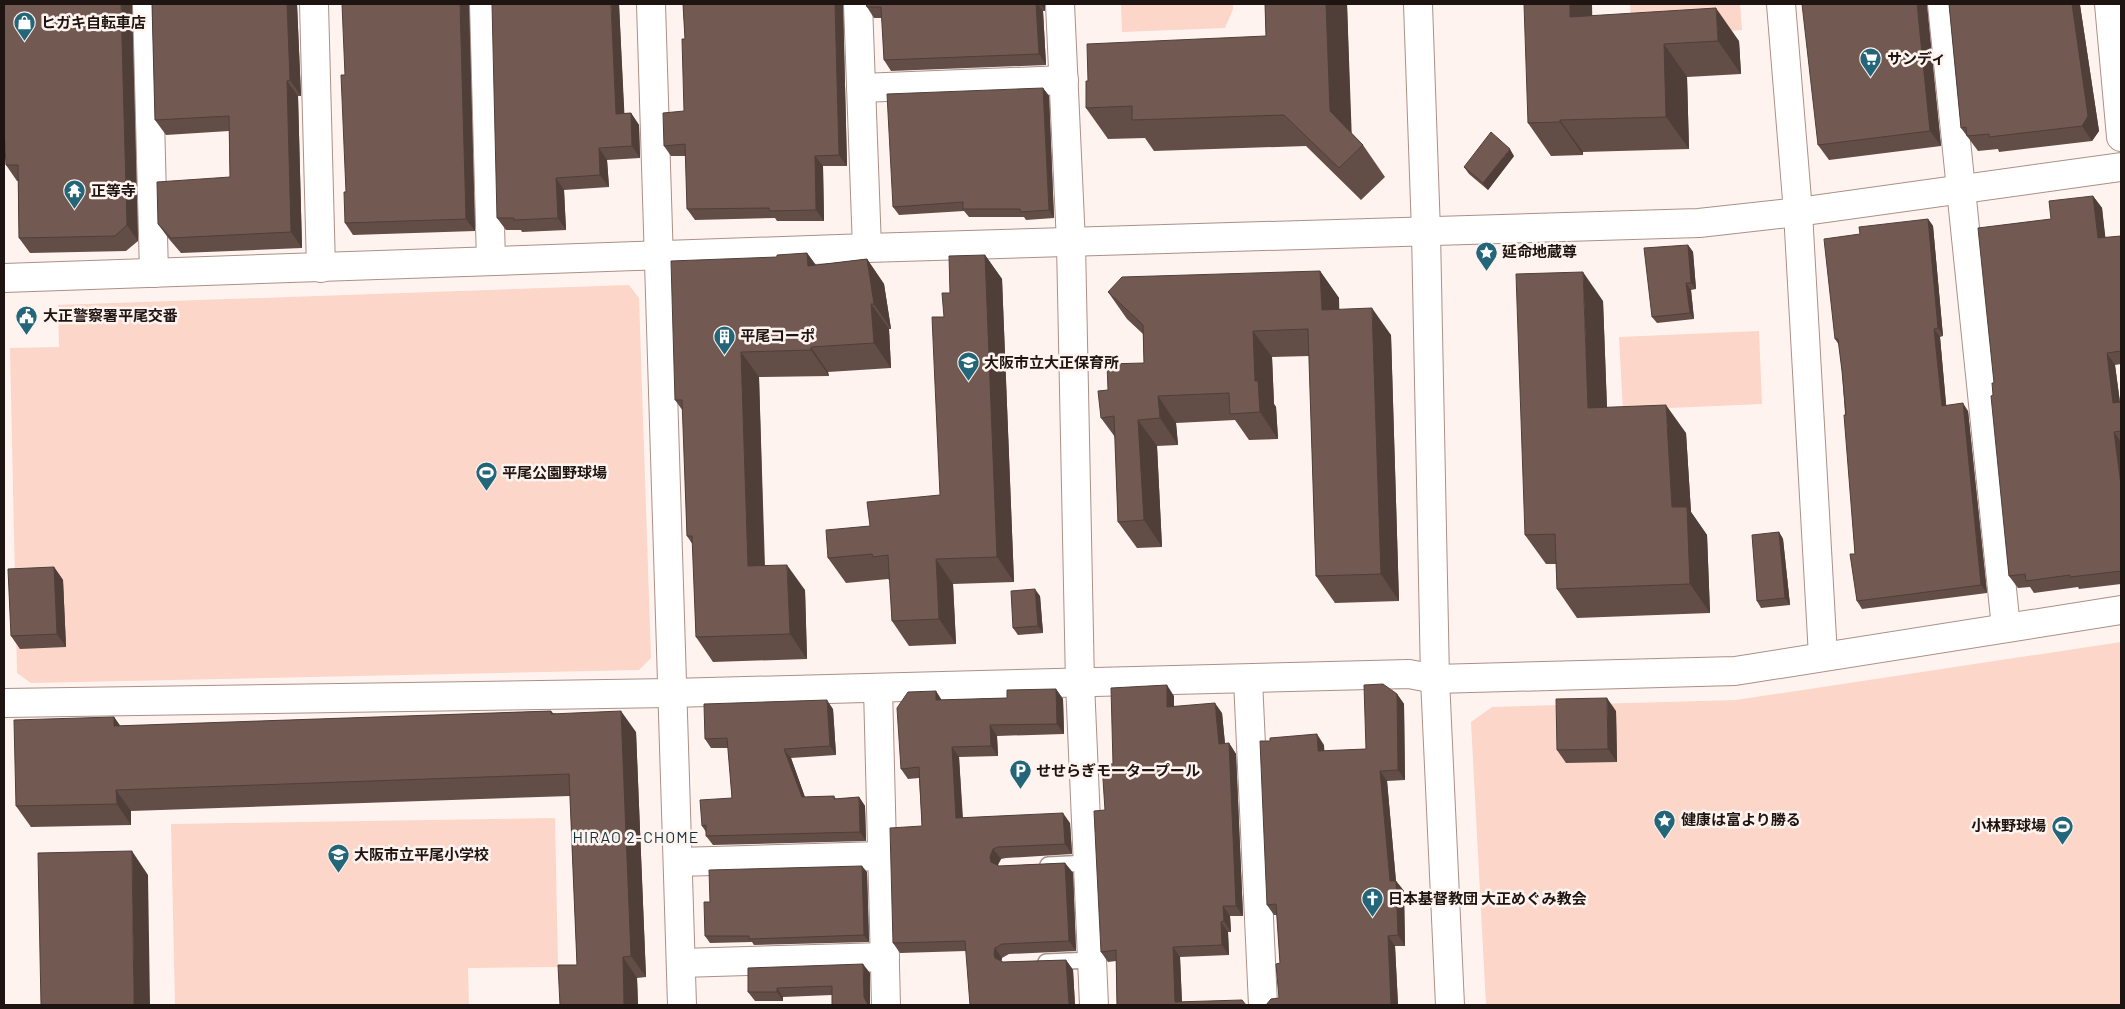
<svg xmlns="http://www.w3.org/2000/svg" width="2125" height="1009" font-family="Barlow,'Noto Sans JP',sans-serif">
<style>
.green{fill:#fbd6c9}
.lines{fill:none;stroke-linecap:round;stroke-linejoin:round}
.lane-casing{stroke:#aa9087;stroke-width:18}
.street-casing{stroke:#aa9087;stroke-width:30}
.secondary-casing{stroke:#aa9087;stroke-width:30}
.lane{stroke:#fff;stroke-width:15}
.street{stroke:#fff;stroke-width:28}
.secondary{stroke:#fff;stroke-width:28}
.wall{fill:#624d47}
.shaded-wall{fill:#503f39}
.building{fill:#725a52;stroke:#503f39}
.labels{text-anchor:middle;stroke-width:5;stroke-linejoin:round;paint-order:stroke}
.poi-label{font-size:15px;font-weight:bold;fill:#1e1411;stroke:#fff3ef;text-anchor:start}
.neighbourhood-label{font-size:16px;letter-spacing:1px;fill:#13323b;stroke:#fff3ef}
</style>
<rect width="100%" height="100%" fill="#fff3ef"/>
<g class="green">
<polygon points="1121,4 1233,4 1233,9 1225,28 1122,32"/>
<polygon points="1630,4 1740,4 1742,30 1632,37"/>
<polygon points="629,285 639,298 651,658 639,670 31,683 17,673 10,348 59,347 58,305"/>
<polygon points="1759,331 1762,404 1623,410 1619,337"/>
<polygon points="2121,642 2121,1005 1486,1005 1471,722 1492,707 1736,700"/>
<polygon points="555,818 558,967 468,968 469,1005 175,1005 171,824"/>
</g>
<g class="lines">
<defs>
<g id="lane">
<polyline points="1048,865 1088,863"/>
<polyline points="1046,962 1092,960"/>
</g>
<g id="street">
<polyline points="147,4 154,273"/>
<polyline points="314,4 321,268"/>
<polyline points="484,4 491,261"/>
<polyline points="651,4 682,1005"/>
<polyline points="858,4 867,248"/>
<polyline points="1060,4 1071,243 1080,683 1094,1005"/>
<polyline points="1781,4 1798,212 1823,656"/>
<polyline points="1942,4 2006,628"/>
<polyline points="2109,4 2121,137"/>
<polyline points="861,88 1064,80"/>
<polyline points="1248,680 1263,1005"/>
<polyline points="878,688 886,1005"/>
<polyline points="4,703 671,693 1409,674 1435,679"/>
<polyline points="678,862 882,856"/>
<polyline points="681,963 885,957"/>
</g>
<g id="secondary">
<polyline points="1418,4 1426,232 1435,679 1450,1005"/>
<polyline points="4,278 867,248 1699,223 1798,212 2121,167"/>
<polyline points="1435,679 1735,671 2121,610"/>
</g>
</defs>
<use href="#lane" class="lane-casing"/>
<use href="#street" class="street-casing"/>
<use href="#secondary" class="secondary-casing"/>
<use href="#lane" class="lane"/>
<use href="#street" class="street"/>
<use href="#secondary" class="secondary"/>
</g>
<g class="wall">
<polygon points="132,4 138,241 126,251 30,253 19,238 18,181 17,181 6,165"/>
<polygon points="152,4 297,4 301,96 298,96 302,248 181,253 169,239 158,224 230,177 229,131 166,135 155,120"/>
<polygon points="469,4 475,231 353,235 345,223 346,192 345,75"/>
<polygon points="619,4 624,113 631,113 639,125 640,158 607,160 609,187 564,190 566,230 522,232 521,230 506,230 497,218"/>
<polygon points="683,4 843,4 847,166 823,166 824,221 777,221 775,218 695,220 687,209 686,156 671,156 664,146 684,111 685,39"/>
<polygon points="866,4 1045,4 1045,11 1043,11 1046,65 891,71 884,60 882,18 874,18 867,7"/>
<polygon points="1265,4 1347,4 1351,133 1363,145 1385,177 1361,200 1306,146 1154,151 1145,138 1108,139 1086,108 1088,81 1266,36"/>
<polygon points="1949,4 2080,4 2080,5 2099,131 2092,141 1999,152 1998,149 1978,151 1961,128"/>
<polygon points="1926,6 1941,146 1829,160 1818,145"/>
<polygon points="1592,16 1739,41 1741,74 1687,77 1689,149 1583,152 1583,155 1551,156 1528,123"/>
<polygon points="1043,88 1049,96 1054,218 1026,220 1024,217 969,217 964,211 899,215 893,207"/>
<polygon points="1514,156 1488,190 1469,174 1464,167"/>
<polygon points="2093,196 2102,208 2105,238 2121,236 2121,364 2115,365 2120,402 2121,402 2121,584 2079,589 2078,587 2034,593 2030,587 2018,588 2009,576 1993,395 1994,383 2051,219"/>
<polygon points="1928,219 1933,226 1943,336 1940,337 1946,405 1968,411 1987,593 1862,609 1857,601 1855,554 1842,371 1839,345 1835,339 1860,234"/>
<polygon points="1688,245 1693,252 1696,289 1691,290 1694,319 1657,323 1652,317"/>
<polygon points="807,253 816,265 867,259 884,284 891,329 889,329 891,368 828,372 829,376 759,377 765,566 805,590 807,659 713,662 696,637 693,545 687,536 683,411 675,400 777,257"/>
<polygon points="985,255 1002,279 1014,582 953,584 956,644 909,646 892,621 890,581 888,579 846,583 828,558 870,526 940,495 944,317 950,293"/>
<polygon points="1320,271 1339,298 1339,309 1391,335 1399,601 1335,603 1316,576 1309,356 1272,357 1274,404 1276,407 1278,439 1249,440 1235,420 1176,423 1178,445 1157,446 1162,547 1137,548 1118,522 1115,437 1101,418 1108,390 1144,363 1143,334 1127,319 1108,292"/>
<polygon points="1603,301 1607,407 1686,433 1691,512 1707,535 1710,613 1577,618 1557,589 1556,564 1546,564 1525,535"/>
<polygon points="1779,532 1783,539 1790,605 1761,608 1757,601"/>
<polygon points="54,567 63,580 66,647 20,649 11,636"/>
<polygon points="1040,596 1043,633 1018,635 1013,628"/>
<polygon points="1056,689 1063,699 1064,734 997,736 998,756 959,757 963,818 1070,823 1072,854 1006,858 1001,859 997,865 999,866 1065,863 1073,873 1076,951 1009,954 1002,958 1001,961 1003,962 1066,960 1073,970 1075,1005 966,951 900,953 893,943 922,826 919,778 908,779 901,769 936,691 941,700 1007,698"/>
<polygon points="1397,694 1404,704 1405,780 1387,781 1396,881 1404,891 1405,946 1395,946 1398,1005 1279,998 1280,963 1277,915 1274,915 1267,905 1324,745 1324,751 1366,749"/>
<polygon points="1174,696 1174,706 1222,713 1225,744 1229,743 1236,754 1243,916 1230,916 1231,932 1228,932 1229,955 1180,957 1182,1002 1117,1005 1116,961 1108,962 1101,952 1105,810 1113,764"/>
<polygon points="833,709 836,755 791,758 805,797 834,796 836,799 859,797 865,806 866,841 713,845 706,836 706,832 702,826 732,798 728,748 711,748 705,739"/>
<polygon points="551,711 553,713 636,732 646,977 637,978 638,1005 560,1005 577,965 570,796 131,811 131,825 31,827 16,806 114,717 120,726"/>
<polygon points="1616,711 1617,762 1566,763 1557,750"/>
<polygon points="867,872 869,942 754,945 752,942 710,943 705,936 710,902"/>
<polygon points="870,973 870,1005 832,1005 832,995 783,997 783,1001 755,1001 748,992"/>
</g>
<g class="shaded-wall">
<polygon points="121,4 132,4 138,241 127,225"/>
<polygon points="287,4 297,4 301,96 290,80"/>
<polygon points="460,4 469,4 475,231 466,219"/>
<polygon points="611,4 619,4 625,126 616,114"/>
<polygon points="835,4 843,4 847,166 839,155"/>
<polygon points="1036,4 1038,4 1043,11 1046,65 1039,54"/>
<polygon points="1040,4 1045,4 1045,11"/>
<polygon points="1326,4 1347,4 1352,142 1330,111"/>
<polygon points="1570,4 1592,4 1593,50 1570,17"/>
<polygon points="1917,4 1927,4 1941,146 1930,131"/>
<polygon points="2072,4 2080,4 2080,5 2099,131 2092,141 2082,126"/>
<polygon points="1716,8 1739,41 1741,74 1718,41"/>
<polygon points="1664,44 1687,77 1689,149 1666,117"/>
<polygon points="287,81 298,96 302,248 291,232"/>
<polygon points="1043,88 1049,96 1054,218 1049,210"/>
<polygon points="631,113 639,125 640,158 632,146"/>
<polygon points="1560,120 1583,152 1583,155 1560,122"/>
<polygon points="599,148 607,160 609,187 600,175"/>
<polygon points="1510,149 1514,156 1488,190 1483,183"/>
<polygon points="815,156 823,166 824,221 816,210"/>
<polygon points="556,178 564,190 566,230 558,218"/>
<polygon points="2093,196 2102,208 2107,251 2098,238"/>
<polygon points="1928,219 1933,226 1943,336 1938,328"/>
<polygon points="1688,245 1693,252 1696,289 1691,283"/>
<polygon points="807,253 825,278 808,266"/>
<polygon points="985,255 1002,279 1014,582 997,557"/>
<polygon points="867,259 884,284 891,329 874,304"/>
<polygon points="1320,271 1339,298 1340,336 1322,310"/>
<polygon points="1583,272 1603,301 1608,437 1588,408"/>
<polygon points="1686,283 1691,290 1694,319 1690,313"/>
<polygon points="871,304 889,329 891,368 874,343"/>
<polygon points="1372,308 1391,335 1399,601 1381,574"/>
<polygon points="1934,329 1940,337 1947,414 1942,406"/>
<polygon points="1253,331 1272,357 1274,404 1276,407 1278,439 1260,412 1255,381"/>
<polygon points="811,347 828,372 829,376 811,350"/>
<polygon points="741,352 759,377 765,591 748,566"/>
<polygon points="2107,353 2115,365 2121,411 2113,403"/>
<polygon points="1158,396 1176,423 1178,445 1160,418"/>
<polygon points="1963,403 1968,411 1987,593 1981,585"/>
<polygon points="1666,405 1686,433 1691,512 1707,535 1710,613 1690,584 1672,507"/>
<polygon points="1138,420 1157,446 1162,547 1144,520"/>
<polygon points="2114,432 2121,442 2121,485"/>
<polygon points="1779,532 1783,539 1790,605 1785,598"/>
<polygon points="936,559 953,584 956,644 939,619"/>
<polygon points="787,565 805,590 807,659 790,634"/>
<polygon points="54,567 63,580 66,647 57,634"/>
<polygon points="1035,589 1040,596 1043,633 1038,626"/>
<polygon points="1167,685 1174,696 1174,717 1167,707"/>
<polygon points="1056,689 1063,699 1064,734 1057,724"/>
<polygon points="936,691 943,702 936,700"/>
<polygon points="1397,694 1404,704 1405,780 1398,770"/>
<polygon points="1607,698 1616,711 1617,762 1608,749"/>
<polygon points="827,700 833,709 836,755 830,746"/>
<polygon points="1215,703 1222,713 1226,754 1219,744"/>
<polygon points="621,711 636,732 646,977 631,956"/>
<polygon points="114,717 129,738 114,726"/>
<polygon points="990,725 997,736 998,756 991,746"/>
<polygon points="1317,734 1324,745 1325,762 1318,751"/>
<polygon points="1229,743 1236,754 1243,916 1236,906"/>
<polygon points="952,747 959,757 963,828 956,818"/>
<polygon points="784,749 791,758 808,806 802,797"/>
<polygon points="1380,771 1387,781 1396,882 1396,881 1404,891 1405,946 1398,935 1390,881"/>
<polygon points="116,790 131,811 131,825 117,804"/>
<polygon points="859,797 865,806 866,841 860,832"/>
<polygon points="1063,813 1070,823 1072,854 1065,844"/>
<polygon points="993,849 1001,859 997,867 991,862 990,857"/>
<polygon points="132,851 148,875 150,1005 134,1005"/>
<polygon points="1065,863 1073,873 1076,951 1069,941"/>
<polygon points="862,866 867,872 869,942 864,935"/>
<polygon points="1223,906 1230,916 1231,932 1224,921"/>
<polygon points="1221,922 1228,932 1229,955 1222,945"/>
<polygon points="1388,936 1395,946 1398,1005 1391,1005"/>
<polygon points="1173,947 1180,957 1182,1005 1175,1002"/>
<polygon points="995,948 1002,958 1001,964 995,958 994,954"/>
<polygon points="623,957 637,978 638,1005 624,1005"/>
<polygon points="1066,960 1073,970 1075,1005 1069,1005"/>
<polygon points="863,964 870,973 870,1005 868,1005 864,997"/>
<polygon points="777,988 783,997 783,1001 777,992"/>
</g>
<g class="building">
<polygon points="4,4 121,4 127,225 115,236 19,238 18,165 6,165 4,129"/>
<polygon points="152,4 287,4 290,80 287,81 291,232 171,238 158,224 157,182 230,177 229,116 155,120"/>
<polygon points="342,4 460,4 466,219 345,223 344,192 346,192 341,75 345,75"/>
<polygon points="492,4 611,4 616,114 631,113 632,146 599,148 600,175 556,178 558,218 514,220 514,218 497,218"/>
<polygon points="683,4 835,4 839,155 815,156 816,210 770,211 769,208 687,209 685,144 664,146 663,113 684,111 682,39 685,39"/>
<polygon points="866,4 1036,4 1039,54 884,60 881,7 867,7"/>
<polygon points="1265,4 1326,4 1330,111 1363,145 1339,168 1284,115 1132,120 1132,106 1086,108 1086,81 1088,81 1087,44 1266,36"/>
<polygon points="1524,4 1570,4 1570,17 1716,8 1718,41 1664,44 1666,117 1560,120 1560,122 1528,123"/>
<polygon points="1802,4 1917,4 1930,131 1818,145"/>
<polygon points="1949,4 2072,4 2088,116 2082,126 1989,137 1989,134 1967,136 1966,127 1961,128"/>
<polygon points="1043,88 1049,210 1021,212 1020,209 963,209 963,202 893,207 887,94"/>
<polygon points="1491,132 1510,149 1483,183 1464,167"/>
<polygon points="2093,196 2098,238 2121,236 2121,351 2107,353 2113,403 2121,402 2121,431 2114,432 2121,485 2121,571 2070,577 2070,575 2026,581 2025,574 2009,576 1991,396 1993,395 1992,383 1994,383 1978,228 2051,219 2049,201"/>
<polygon points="1928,219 1938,328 1934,329 1942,406 1963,403 1981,585 1857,601 1850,554 1855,554 1844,415 1846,415 1842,371 1838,339 1835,339 1824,239 1860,234 1859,227"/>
<polygon points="1688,245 1691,283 1686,283 1690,313 1652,317 1644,248"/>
<polygon points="807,253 808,266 867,259 874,304 871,304 874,343 811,347 811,350 741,352 748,566 787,565 790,634 696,637 692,536 687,536 682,400 675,400 671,261 777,257 777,255"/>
<polygon points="985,255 997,557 936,559 939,619 892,621 888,555 873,557 872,554 828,558 826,530 870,526 867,502 940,495 932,317 944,317 942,293 950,293 949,256"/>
<polygon points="1320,271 1322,310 1372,308 1381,574 1316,576 1308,329 1253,331 1255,381 1258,381 1260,412 1230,414 1229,393 1158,396 1160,418 1138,420 1144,520 1118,522 1114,416 1101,418 1098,391 1108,390 1107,364 1144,363 1143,325 1108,292 1122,277"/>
<polygon points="1583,272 1588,408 1666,405 1672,507 1687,507 1690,584 1557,589 1555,534 1525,535 1516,274"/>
<polygon points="1779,532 1785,598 1757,601 1752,535"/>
<polygon points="54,567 57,634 11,636 8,569"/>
<polygon points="1035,589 1038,626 1013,628 1011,591"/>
<polygon points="1383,684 1397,694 1398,770 1380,771 1390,881 1396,881 1398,935 1388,936 1391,1005 1266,1005 1271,999 1279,998 1276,964 1280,963 1276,904 1267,905 1260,741 1270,741 1270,738 1317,734 1318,751 1366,749 1364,685"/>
<polygon points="1167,685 1167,707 1215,703 1219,744 1229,743 1236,906 1223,906 1224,921 1221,922 1222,945 1173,947 1175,1002 1242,1000 1246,1005 1117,1005 1116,950 1101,952 1094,811 1105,810 1102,764 1113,764 1111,688"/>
<polygon points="1056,689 1057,724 990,725 991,746 952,747 956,818 1063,813 1065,844 998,847 993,849 990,857 991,862 999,866 1065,863 1069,941 1002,944 995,948 994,954 995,958 1003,962 1066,960 1069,1005 970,1005 965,941 893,943 890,828 922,826 919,767 901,769 897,708 908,692 936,691 936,700 1007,698 1007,690"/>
<polygon points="1607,698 1608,749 1557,750 1556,699"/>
<polygon points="827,700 830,746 784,749 802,797 834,796 834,799 859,797 860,832 706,836 706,825 702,826 700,800 732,798 727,738 705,739 704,704"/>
<polygon points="551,711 551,714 621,711 631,956 623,957 624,1005 560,1005 558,965 577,965 569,774 116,790 117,804 16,806 14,720 114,717 114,726"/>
<polygon points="132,851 134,1005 41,1005 38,853"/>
<polygon points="862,866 864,935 749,939 749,936 705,936 704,902 710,902 709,870"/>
<polygon points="863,964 864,997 868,1005 832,1005 832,986 777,988 777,992 748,992 748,968"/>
</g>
<defs>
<symbol id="shop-pin" viewBox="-11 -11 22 30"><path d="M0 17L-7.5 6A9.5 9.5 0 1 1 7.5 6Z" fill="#246679" stroke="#fff3ef"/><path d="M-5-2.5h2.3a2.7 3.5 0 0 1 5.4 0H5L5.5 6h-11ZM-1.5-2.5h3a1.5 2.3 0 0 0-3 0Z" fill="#fff"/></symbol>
<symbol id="supermarket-pin" viewBox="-11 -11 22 30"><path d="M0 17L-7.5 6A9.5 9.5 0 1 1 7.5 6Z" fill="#246679" stroke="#fff3ef"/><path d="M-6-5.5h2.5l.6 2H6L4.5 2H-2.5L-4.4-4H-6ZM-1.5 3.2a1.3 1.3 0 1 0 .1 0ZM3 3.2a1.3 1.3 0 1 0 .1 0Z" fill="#fff"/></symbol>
<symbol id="temple-pin" viewBox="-11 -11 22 30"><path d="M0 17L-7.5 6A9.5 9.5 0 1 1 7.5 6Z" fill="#246679" stroke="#fff3ef"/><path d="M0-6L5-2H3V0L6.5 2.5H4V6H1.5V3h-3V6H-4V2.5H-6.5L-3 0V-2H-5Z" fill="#fff"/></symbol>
<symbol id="sight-pin" viewBox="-11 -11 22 30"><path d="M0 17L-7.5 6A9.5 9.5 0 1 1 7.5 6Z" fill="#246679" stroke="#fff3ef"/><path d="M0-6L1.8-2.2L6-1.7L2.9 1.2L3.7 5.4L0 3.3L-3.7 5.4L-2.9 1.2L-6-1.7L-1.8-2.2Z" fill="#fff"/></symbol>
<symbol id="civic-pin" viewBox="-11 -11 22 30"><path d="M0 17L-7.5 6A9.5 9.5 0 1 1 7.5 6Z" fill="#246679" stroke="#fff3ef"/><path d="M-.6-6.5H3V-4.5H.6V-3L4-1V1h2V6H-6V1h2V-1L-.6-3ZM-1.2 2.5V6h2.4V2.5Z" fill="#fff"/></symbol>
<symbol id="building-pin" viewBox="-11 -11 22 30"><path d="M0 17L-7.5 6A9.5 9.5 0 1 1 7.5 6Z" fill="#246679" stroke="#fff3ef"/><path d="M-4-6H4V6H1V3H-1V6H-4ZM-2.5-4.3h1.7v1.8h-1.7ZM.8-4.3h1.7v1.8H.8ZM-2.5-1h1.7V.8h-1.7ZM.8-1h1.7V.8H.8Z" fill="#fff"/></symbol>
<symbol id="school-pin" viewBox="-11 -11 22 30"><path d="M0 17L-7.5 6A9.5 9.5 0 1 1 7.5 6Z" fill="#246679" stroke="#fff3ef"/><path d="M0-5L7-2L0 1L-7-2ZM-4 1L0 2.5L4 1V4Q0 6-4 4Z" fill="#fff"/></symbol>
<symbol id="stadium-pin" viewBox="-11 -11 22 30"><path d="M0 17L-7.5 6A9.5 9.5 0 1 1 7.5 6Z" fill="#246679" stroke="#fff3ef"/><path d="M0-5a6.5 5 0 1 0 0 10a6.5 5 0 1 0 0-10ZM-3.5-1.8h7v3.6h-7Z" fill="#fff"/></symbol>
<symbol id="parking-pin" viewBox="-11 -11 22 30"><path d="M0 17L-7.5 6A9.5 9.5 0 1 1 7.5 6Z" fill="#246679" stroke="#fff3ef"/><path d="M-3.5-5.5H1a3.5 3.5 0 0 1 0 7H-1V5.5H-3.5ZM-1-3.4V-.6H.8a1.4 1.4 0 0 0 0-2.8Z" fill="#fff"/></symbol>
<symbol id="church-pin" viewBox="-11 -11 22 30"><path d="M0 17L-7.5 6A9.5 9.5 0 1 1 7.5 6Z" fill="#246679" stroke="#fff3ef"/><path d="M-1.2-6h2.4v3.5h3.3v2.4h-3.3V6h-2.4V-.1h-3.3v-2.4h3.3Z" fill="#fff"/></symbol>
</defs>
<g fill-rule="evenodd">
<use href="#shop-pin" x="12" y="10" width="25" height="34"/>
<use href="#supermarket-pin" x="1858" y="46" width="25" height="34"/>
<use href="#temple-pin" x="62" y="178" width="25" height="34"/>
<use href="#sight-pin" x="1474" y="240" width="25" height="34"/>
<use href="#civic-pin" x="14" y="304" width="25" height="34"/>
<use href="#building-pin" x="712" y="324" width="25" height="34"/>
<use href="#school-pin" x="956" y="350" width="25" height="34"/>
<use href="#stadium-pin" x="474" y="460" width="25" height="34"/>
<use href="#parking-pin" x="1008" y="758" width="25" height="34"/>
<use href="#sight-pin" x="1652" y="808" width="25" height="34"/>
<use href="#stadium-pin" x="2050" y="814" width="25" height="34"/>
<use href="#school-pin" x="326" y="842" width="25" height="34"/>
<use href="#church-pin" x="1360" y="886" width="25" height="34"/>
</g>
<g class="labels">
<g class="poi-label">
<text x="41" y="28">ヒガキ自転車店</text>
<text x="1887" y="64">サンディ</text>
<text x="91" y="196">正等寺</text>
<text x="1502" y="257">延命地蔵尊</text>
<text x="43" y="321">大正警察署平尾交番</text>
<text x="740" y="341">平尾コーポ</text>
<text x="984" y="368">大阪市立大正保育所</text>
<text x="502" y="478">平尾公園野球場</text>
<text x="1036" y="776">せせらぎモータープール</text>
<text x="1681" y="825">健康は富より勝る</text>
<text x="2046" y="831" text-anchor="end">小林野球場</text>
<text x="354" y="860">大阪市立平尾小学校</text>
<text x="1388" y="904">日本基督教団 大正めぐみ教会</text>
</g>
<g class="neighbourhood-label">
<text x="636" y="843">HIRAO 2-CHOME</text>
</g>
</g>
<rect width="2125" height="1009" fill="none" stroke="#1e1411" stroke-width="10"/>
</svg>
